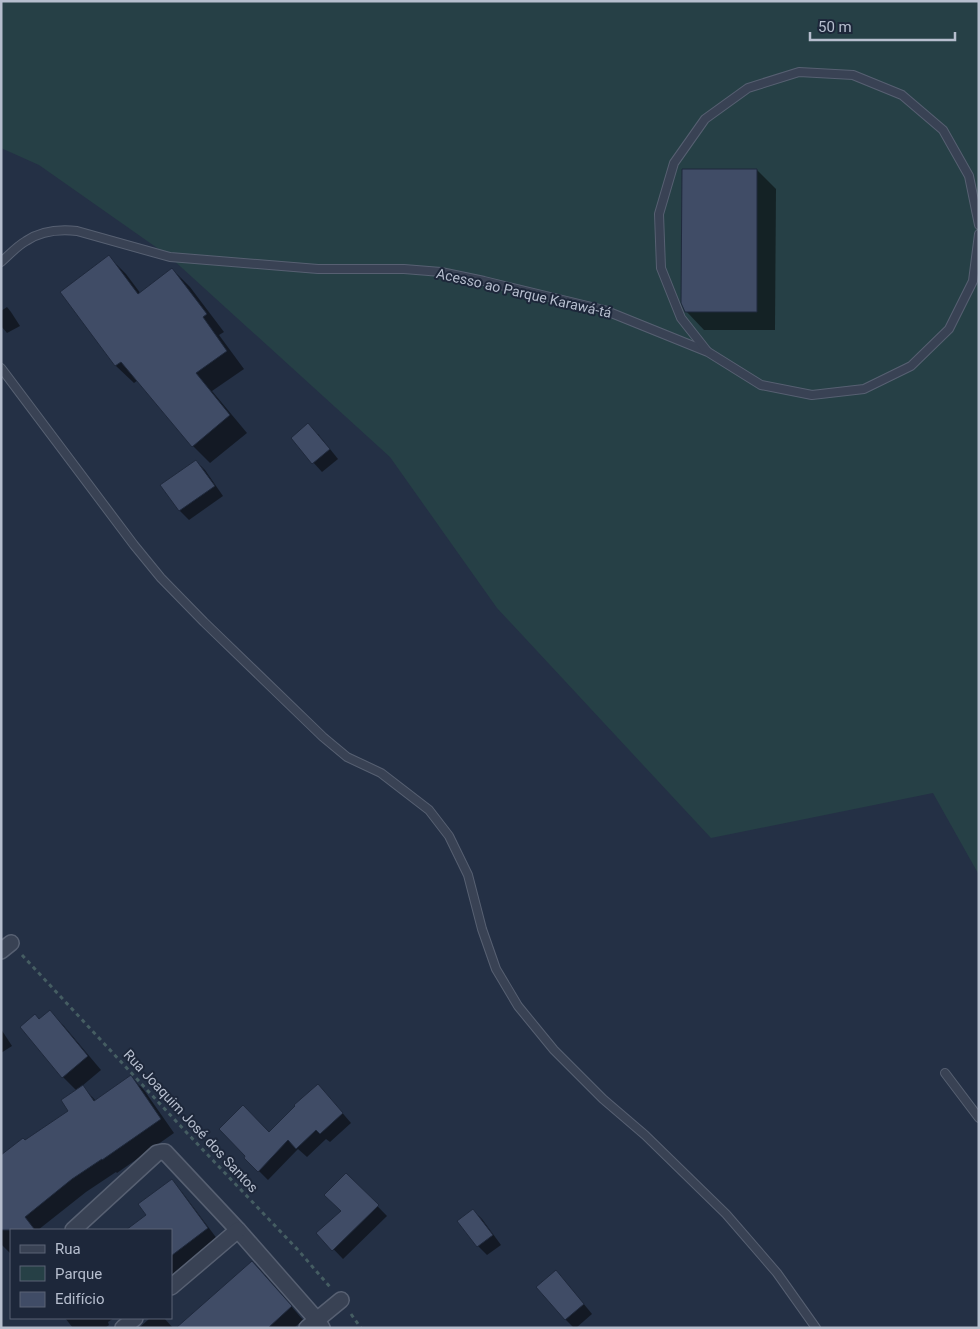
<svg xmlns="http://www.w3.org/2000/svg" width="980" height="1329" font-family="Roboto,sans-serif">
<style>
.green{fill:#264046}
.shadow{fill:#0007}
.building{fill:#404c66;stroke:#1f293c}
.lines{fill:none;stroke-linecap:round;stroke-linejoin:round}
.lane-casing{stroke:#576072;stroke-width:10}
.street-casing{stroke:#576072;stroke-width:18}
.path{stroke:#455d62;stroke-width:3;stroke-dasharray:4 4;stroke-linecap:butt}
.lane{stroke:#394254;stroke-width:8}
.street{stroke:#394254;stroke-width:15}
.labels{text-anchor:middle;stroke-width:4;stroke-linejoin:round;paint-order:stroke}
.street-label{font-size:14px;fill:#b6bece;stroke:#1d273a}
</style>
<rect width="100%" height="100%" fill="#243045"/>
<polygon class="green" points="1,1 979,1 979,875 933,793 711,838 497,608 390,457 170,257 39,165 1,148"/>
<g class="shadow">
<polygon points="757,170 776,189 775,330 704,330 686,311"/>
<polygon points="109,257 126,274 141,294 172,269 190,287 224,332 219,335 244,369 212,391 247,433 210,463 193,446 138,380 134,383 116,366 62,292"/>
<polygon points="7,307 11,312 20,326 7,333 1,326 1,311"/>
<polygon points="318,434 338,459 322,472 292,439"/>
<polygon points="196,461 205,470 223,496 189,520 180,511 162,485"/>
<polygon points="50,1012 64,1026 101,1070 82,1086 96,1101 131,1077 144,1090 174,1133 117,1173 116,1172 86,1192 38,1230 11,1230 11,1251 10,1253 1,1244 1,1170 25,1142 70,1111 77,1091 63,1077 40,1021"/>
<polygon points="1,1029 12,1046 1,1053"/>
<polygon points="327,1095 351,1123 330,1142 326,1139 307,1157 298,1149 268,1180 246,1158 269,1134"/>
<polygon points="346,1174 387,1216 343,1259 318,1233 343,1211"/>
<polygon points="172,1181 182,1192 218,1240 171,1275 171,1230 128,1230 148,1215"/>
<polygon points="473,1210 482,1219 501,1245 487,1255 478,1246"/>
<polygon points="265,1275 303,1320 294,1328 178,1328"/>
<polygon points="565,1281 592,1314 576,1328 574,1328 566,1320 538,1287"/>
<polygon points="65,1318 114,1318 108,1322 109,1325 105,1328 73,1328"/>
<polygon points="150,1318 164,1318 173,1328 139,1328"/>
</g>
<g class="building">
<polygon points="682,169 757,169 757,312 685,312 681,303"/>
<polygon points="109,255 138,294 172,268 207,314 203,317 227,351 196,373 230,415 192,447 121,362 115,366 60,292"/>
<polygon points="308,423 330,449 312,464 291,438"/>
<polygon points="196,460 215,486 179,511 160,485"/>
<polygon points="50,1010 88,1056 62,1078 20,1027 35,1014 39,1019"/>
<polygon points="131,1075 161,1119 102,1160 102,1159 72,1179 25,1217 35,1230 1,1230 1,1155 23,1138 25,1140 68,1111 61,1100 83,1085 94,1101"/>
<polygon points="318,1084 343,1113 320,1134 316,1130 296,1149 288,1140 258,1172 244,1158 245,1156 219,1129 243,1105 269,1132 295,1106 294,1105"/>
<polygon points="346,1173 379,1205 332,1251 316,1233 341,1211 324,1195"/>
<polygon points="172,1179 208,1228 171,1256 171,1230 126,1230 146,1215 138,1204"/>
<polygon points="473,1209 493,1235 477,1247 457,1221"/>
<polygon points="252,1261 292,1306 268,1328 176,1328"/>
<polygon points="556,1270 584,1304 565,1320 536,1287"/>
</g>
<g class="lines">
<defs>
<g id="lane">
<path d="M 1,262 C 9,255 17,246 26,241 C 41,231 59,229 77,231 L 170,257 L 318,269 L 404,269 L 441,272 L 484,281 L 604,310 L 708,352 L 761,385 L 812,395 L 864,389 L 911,366 L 949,329 L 973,281 L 979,234"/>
<polyline points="707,351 681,318 661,268 659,214 674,163 705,119 748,88 799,72 853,75 902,95 943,130 969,176 979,225"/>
<polyline points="1,368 134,545 161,578 204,622 323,737 347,757 381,773 429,810 449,836 468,875 482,929 496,969 518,1006 554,1050 603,1099 645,1135 726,1214 777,1273 816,1328"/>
<polyline points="945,1073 979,1118"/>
</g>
<g id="street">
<polyline points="1,951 11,943"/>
<polyline points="73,1230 157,1153 162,1152 165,1152 238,1230 317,1320 322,1328"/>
<polyline points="171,1287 238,1230"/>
<polyline points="123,1328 135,1318"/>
<polyline points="307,1328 341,1300"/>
</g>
</defs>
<use href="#lane" class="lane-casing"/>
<use href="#street" class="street-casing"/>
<g class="path">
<polyline points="22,955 187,1133 298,1250 330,1287"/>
<polyline points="351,1314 361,1328"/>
</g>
<use href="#lane" class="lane"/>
<use href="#street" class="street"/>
</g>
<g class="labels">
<g class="street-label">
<text transform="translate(524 293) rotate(13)" y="5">Acesso ao Parque Karawá-tá</text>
<text transform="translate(191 1121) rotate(47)" y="5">Rua Joaquim José dos Santos</text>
</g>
</g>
<rect width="980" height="1329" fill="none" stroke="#b6bece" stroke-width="5"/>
<rect x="10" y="1229" width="162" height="90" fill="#1d273a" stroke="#5a6375"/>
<rect x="20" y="1245" width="25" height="8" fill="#394254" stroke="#5a6375"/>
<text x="55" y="1254" font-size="15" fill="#b6bece">Rua</text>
<rect x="20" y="1266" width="25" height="15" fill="#264046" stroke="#5a6375"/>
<text x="55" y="1279" font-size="15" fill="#b6bece">Parque</text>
<rect x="20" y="1292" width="25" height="15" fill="#404c66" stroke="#5a6375"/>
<text x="55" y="1304" font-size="15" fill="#b6bece">Edifício</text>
<path d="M810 32v8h145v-8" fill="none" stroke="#b6bece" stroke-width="2.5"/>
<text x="818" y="32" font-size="15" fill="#b6bece" stroke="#1d273a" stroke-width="4" paint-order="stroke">50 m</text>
</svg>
